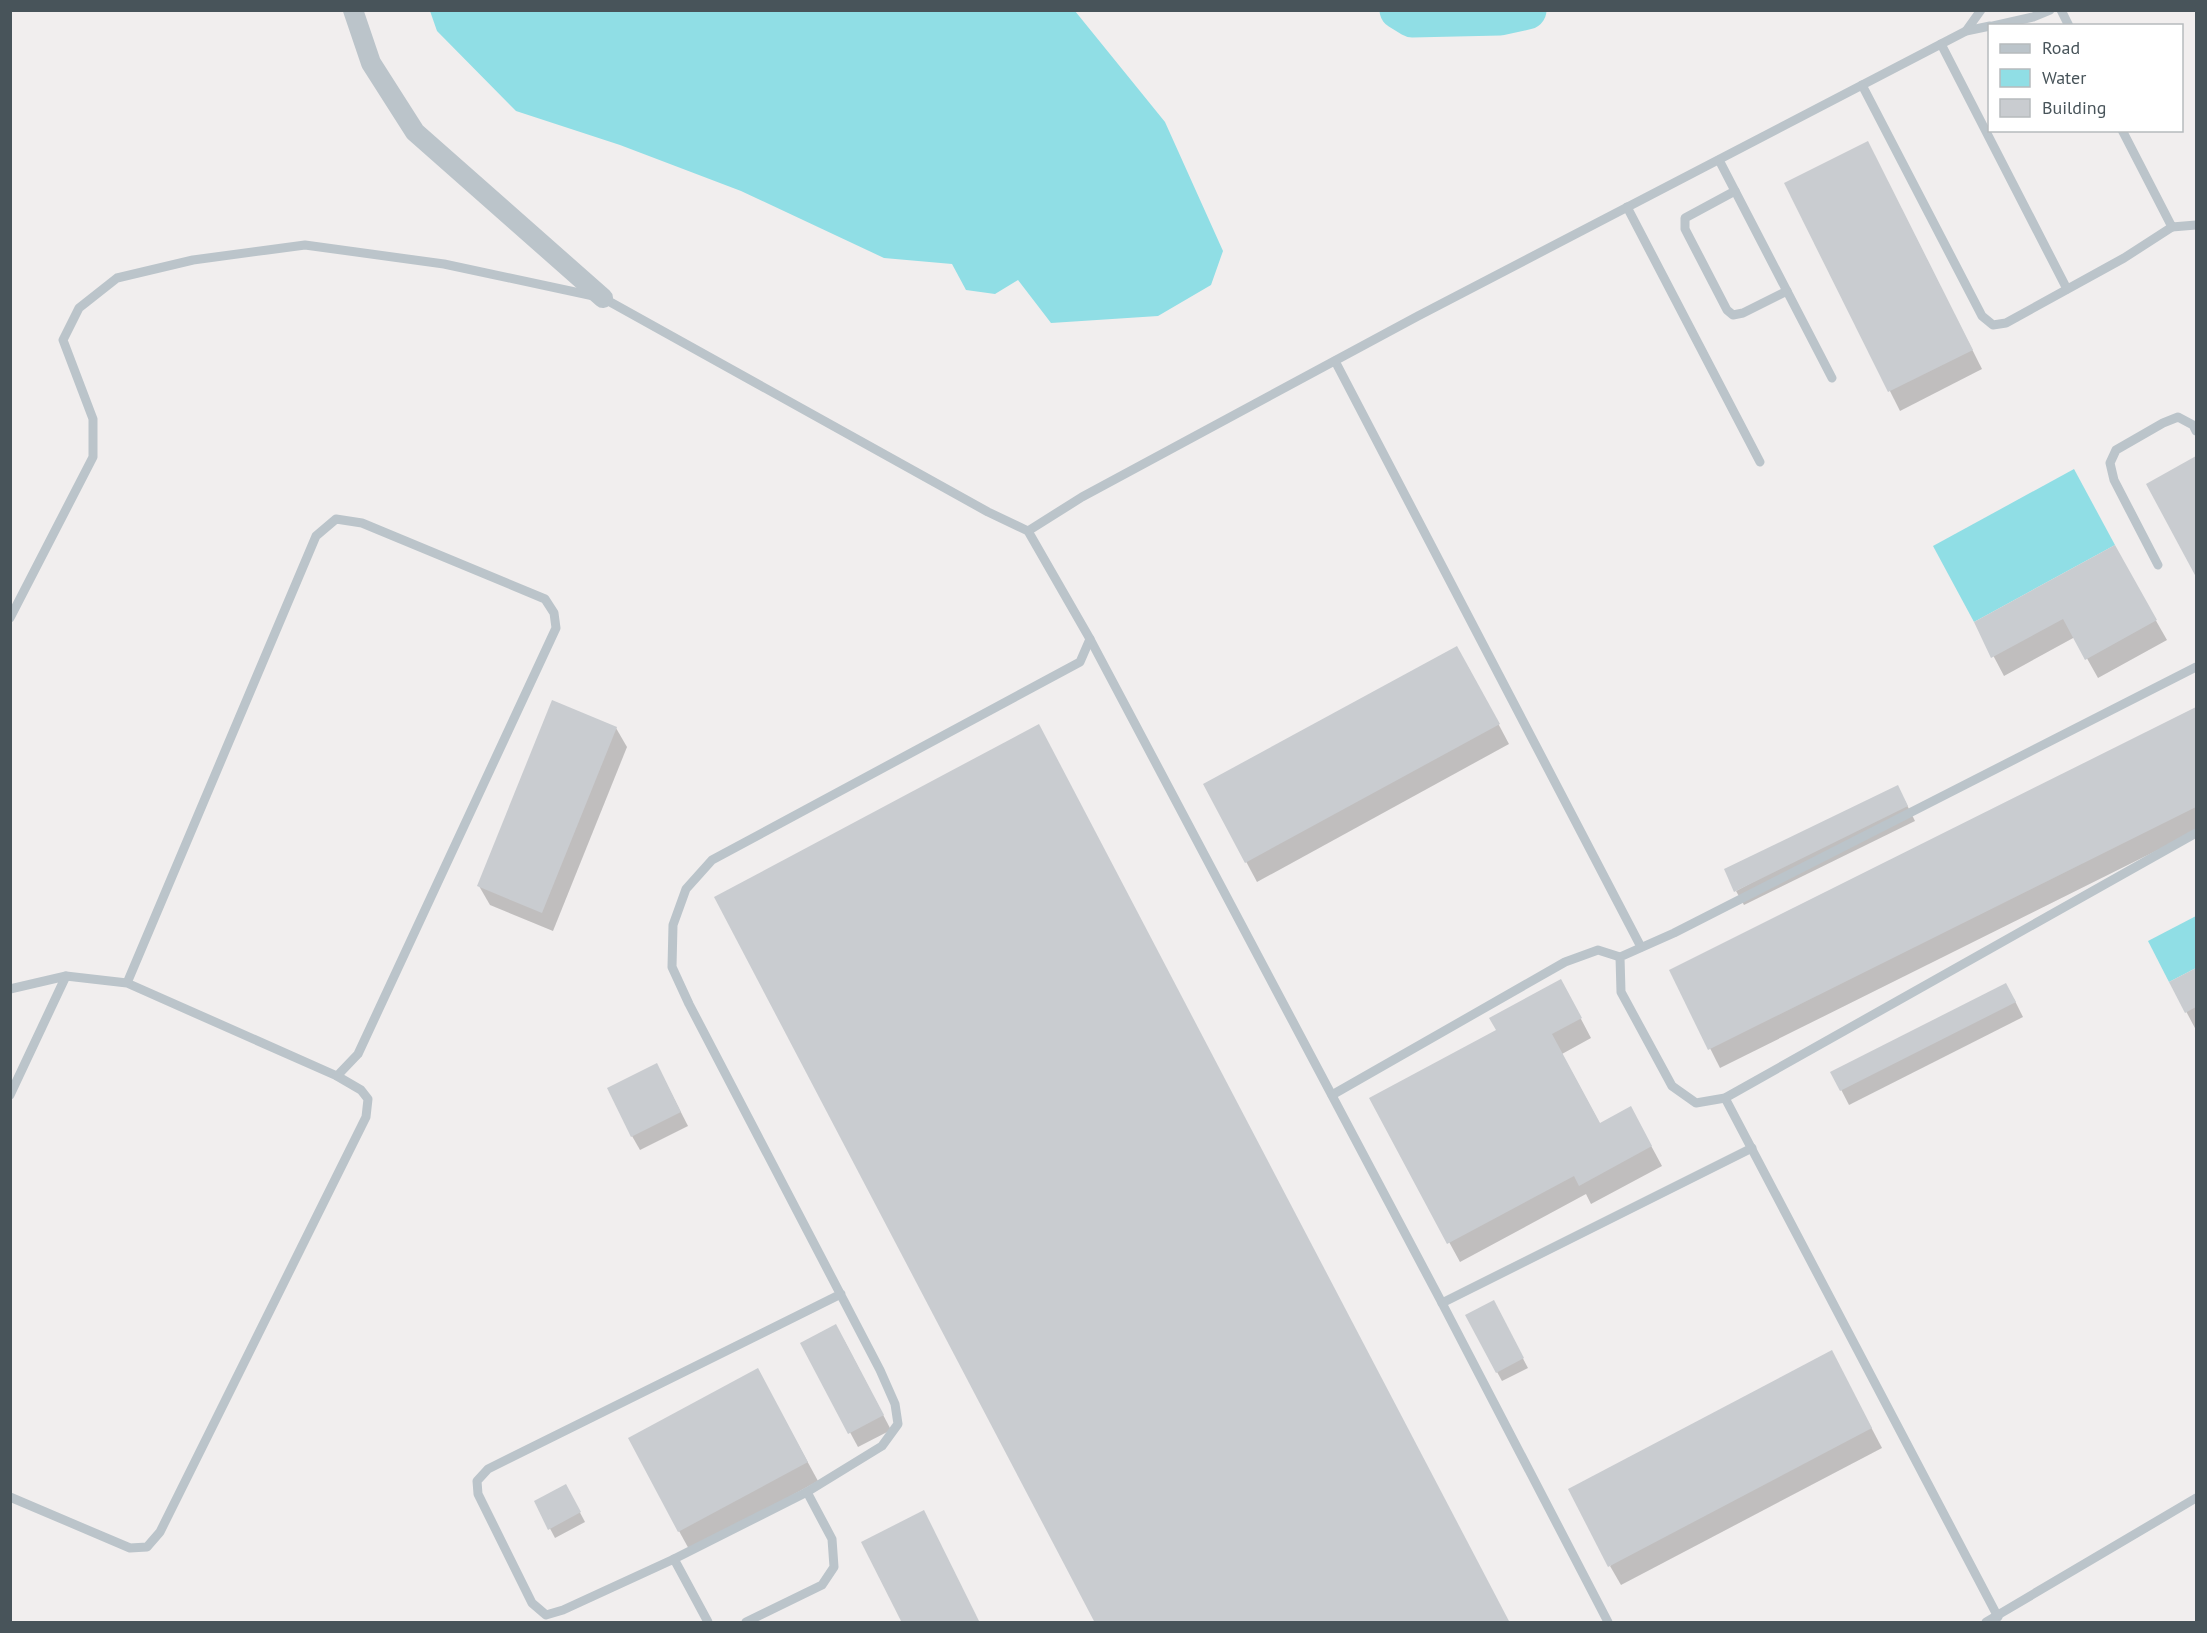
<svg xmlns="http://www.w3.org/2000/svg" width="2207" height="1633" font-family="'PT Sans',sans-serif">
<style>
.water{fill:#90dee5}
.shadow{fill:#0003}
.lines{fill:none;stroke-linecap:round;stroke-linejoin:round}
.river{stroke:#90dee5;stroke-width:39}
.building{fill:#c9ccd0}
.service{stroke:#bbc4ca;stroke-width:9}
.minor{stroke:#bbc4ca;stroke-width:20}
</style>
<rect width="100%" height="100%" fill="#f1eeee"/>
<g class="water">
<polygon points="430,11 1075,11 1165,122 1223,251 1211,285 1158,316 1051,323 1018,280 995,294 966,290 952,264 884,258 741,191 620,145 516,111 437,31"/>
<polygon points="2074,469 2115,545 1974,622 1933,546"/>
<polygon points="2196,916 2196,968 2169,982 2148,941"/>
</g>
<g class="shadow">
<polygon points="1868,143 1982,369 1900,411 1786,184"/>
<polygon points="2193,459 2196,465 2196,574 2148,484"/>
<polygon points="2114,547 2167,640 2098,678 2075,637 2004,676 1976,623"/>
<polygon points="1468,667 1509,744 1257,882 1205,785"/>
<polygon points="2196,709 2196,831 1720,1068 1671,971"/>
<polygon points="616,728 627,747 553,931 490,905 479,886"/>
<polygon points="1905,801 1915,821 1744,905 1736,891"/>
<polygon points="2196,970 2196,1030 2171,983"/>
<polygon points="2014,999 2023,1017 1849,1105 1832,1072"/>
<polygon points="1571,1000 1591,1038 1562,1054 1600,1124 1641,1127 1662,1166 1591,1204 1586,1194 1460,1262 1371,1099"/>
<polygon points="664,1079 688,1126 640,1150 632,1136"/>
<polygon points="1498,1311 1528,1368 1502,1381 1497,1372"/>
<polygon points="844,1340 891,1430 858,1447 802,1344"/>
<polygon points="1842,1372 1882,1448 1621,1585 1610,1566"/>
<polygon points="768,1389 818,1481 690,1551 679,1531"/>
<polygon points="566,1486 585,1522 555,1538 536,1502"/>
</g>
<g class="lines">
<polyline class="river" points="1399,10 1412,18 1500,16 1527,10"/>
</g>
<g class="building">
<polygon points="1868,141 1973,350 1888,392 1784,183"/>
<polygon points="2196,456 2196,577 2146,484"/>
<polygon points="2115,545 2157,620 2085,660 2063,619 1991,658 1974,622"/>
<polygon points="1457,646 1500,724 1245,863 1203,784"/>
<polygon points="552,700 617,727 542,913 477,886"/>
<polygon points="2196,707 2196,807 1708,1050 1669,970"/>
<polygon points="1039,724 1510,1623 1095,1623 714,897"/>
<polygon points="1898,785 1908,806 1734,892 1724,869"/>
<polygon points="2196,968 2196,1007 2185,1013 2169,982"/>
<polygon points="1561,979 1582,1018 1552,1034 1600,1123 1631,1106 1652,1146 1579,1186 1574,1176 1447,1244 1369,1098 1496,1030 1489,1018"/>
<polygon points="2006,983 2016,1002 1840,1091 1830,1072"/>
<polygon points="657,1063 681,1112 631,1137 607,1088"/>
<polygon points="1494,1300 1524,1358 1496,1373 1465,1315"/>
<polygon points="836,1324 884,1415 848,1434 800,1343"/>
<polygon points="1832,1350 1872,1428 1608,1567 1568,1489"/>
<polygon points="758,1368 808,1462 678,1532 628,1438"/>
<polygon points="566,1484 581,1512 548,1530 534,1501"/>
<polygon points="924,1510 980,1623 902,1623 861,1542"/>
</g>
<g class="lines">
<g class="service">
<polyline points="2061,10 2069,26"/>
<polyline points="1993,26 2033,17 2050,10"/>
<polyline points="1966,31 1981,10"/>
<polyline points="1941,44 2067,289"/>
<polyline points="1862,85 1982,316 1993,325 2006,323 2124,258 2172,227"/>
<polyline points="2122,130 2172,227 2196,225"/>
<polyline points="1719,160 1832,378"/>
<polyline points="1735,191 1685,218 1685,229 1727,310 1733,315 1743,313 1787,291"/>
<polyline points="1627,207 1760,462"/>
<polyline points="1335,361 1641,947"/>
<polyline points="1028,531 1082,497 1418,316 1966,31 1990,26"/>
<polyline points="2158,565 2114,480 2110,463 2116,450 2163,423 2178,417 2193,425 2196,431"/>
<polyline points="10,618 93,457 93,419 63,340 79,308 117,278 193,260 305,245 444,264 603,298 988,512 1028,531 1090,639 1080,662 712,860 686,889 673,925 672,967 689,1004 880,1370 895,1404 898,1424 882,1446 807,1492 674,1559 563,1610 546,1615 532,1603 478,1494 477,1481 488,1469 841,1294"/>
<polyline points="1090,639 1442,1303 1608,1622"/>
<polyline points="2196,667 1674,933 1620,957 1621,992 1672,1086 1696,1103 1725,1098 2196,833"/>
<polyline points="10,989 66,976 127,983 337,1076 358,1054 556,628 554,613 545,599 362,523 336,519 316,536 127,983"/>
<polyline points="10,1095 66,976"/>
<polyline points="1332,1095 1565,962 1598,950 1620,957"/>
<polyline points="1725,1098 1998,1617"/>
<polyline points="1442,1303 1752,1148"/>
<polyline points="10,1497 130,1548 147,1547 160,1532 366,1117 368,1099 361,1090 337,1076"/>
<polyline points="674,1559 708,1622"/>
<polyline points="746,1622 822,1585 834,1567 832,1539 807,1492"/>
<polyline points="1986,1622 2196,1498"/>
</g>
<polyline class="minor" points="353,10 371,63 415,132 603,298"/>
</g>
<rect width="2207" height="1633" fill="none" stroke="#48545a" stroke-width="24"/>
<rect x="1988" y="24" width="195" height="108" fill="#ffffff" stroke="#b6bbbd" stroke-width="1.5"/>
<rect x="2000" y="44" width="30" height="9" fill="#bbc4ca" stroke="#b6bbbd" stroke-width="1.5"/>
<text x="2042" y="54" font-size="18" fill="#48545a">Road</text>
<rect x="2000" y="69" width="30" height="18" fill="#90dee5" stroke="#b6bbbd" stroke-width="1.5"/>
<text x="2042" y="84" font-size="18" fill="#48545a">Water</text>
<rect x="2000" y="99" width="30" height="18" fill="#c9ccd0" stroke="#b6bbbd" stroke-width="1.5"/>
<text x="2042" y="114" font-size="18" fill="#48545a">Building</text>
</svg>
